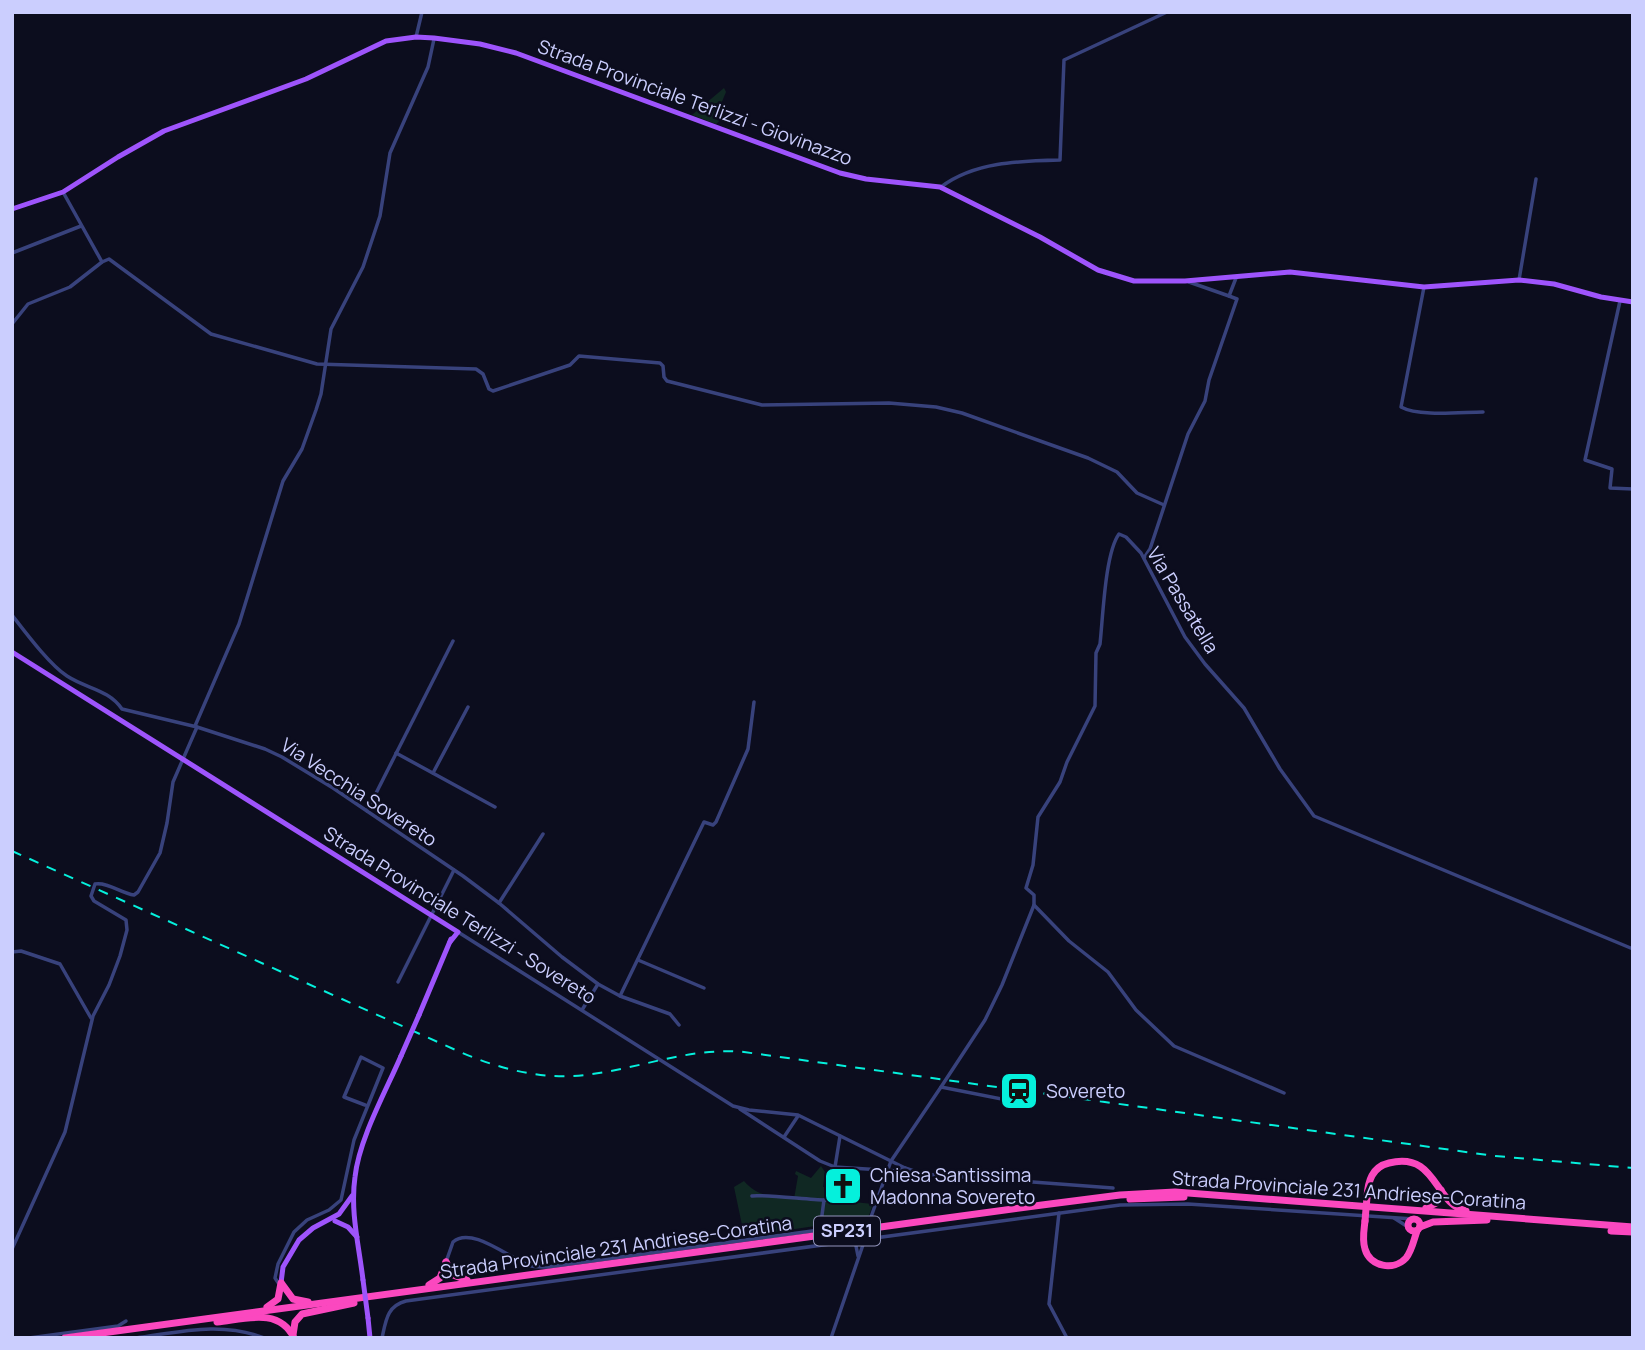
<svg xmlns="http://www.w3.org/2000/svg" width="1645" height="1350" font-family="Manrope,sans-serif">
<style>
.green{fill:#102823}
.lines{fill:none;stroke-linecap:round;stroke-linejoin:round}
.minor{stroke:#38427c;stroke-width:3.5}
.major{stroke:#9e54fc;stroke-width:5}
.highway{stroke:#fb48bf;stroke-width:7}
.rail{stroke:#05f0dc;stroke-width:2;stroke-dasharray:10 9;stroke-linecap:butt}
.major-bridge{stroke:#9e54fc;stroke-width:5}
.highway-bridge{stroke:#fb48bf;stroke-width:7}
.labels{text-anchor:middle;stroke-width:5;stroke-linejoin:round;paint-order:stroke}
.shield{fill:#0c0d1e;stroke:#9294bb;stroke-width:2}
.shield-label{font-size:18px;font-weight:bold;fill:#cbcefe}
.street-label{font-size:19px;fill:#cbcefe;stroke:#0c0d1e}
.poi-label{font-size:19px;fill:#cbcefe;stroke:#0c0d1e;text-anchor:start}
</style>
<rect width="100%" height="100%" fill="#0c0d1e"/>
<g class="green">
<polygon points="724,88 726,92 721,104 715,103 714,107 716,108 715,111 725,116 716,124 692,115"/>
<path d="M 821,1166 L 825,1172 L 823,1187 L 826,1187 L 825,1199 L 873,1204 L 868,1218 L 748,1236 L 748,1225 L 742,1225 L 734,1187 L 744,1181 C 759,1198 773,1196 794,1199 L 798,1176 L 795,1174 L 796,1171 L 811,1178 Z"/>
</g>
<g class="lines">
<g class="minor">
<polyline points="416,37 422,12"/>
<path d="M 941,187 C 974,162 1019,161 1060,160 L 1064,60 L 1167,12"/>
<polyline points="63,192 102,262 109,259 211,334 317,364 476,369 483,374 489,389 493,391 570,365 579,356 660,363 663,366 664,377 667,381 762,405 889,403 936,407 962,413 1088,458 1117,472 1137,493 1164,505"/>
<polyline points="12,253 81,226"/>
<polyline points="1519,280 1536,179"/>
<polyline points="1189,282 1229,296 1236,278"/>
<path d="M 1424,287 L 1401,407 C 1419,417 1462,412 1483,412"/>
<polyline points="1620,301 1585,460 1612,469 1610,488 1633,489"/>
<polyline points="12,324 28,304 70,287 102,262"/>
<polyline points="1144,558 1150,549 1188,434 1205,401 1209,380 1237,299 1229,296"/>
<path d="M 12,615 C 26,633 49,664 67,676 C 87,689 108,689 122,709 L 197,727 L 265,749 L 282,757 L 333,788 L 463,876 L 499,903 L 562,957 L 598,984 L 620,996 L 670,1014 L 679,1025"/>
<polyline points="195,726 239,624 283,481 302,449 316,410 321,394 331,329 363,267 380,216 390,153 428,67 434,39"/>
<polyline points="396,753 495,807"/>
<polyline points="433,773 468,707"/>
<polyline points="367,811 453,641"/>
<polyline points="499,903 543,834"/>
<polyline points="1034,905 1069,941 1108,972 1136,1010 1174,1046 1284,1093"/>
<polyline points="458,932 733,1106 749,1110 798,1115 905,1168 923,1174 1113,1188"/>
<polyline points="12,952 21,951 60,964 91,1018"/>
<polyline points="638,960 704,988"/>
<polyline points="398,982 454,870"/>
<polyline points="620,996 704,822 713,825 716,822 748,749 754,702"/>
<polyline points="582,1010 598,984"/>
<path d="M 941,1087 L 985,1020 L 1002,985 L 1034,905 L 1034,895 L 1026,888 L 1033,865 L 1038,817 L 1060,782 L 1067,762 L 1095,706 L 1096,653 L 1100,644 C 1103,617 1105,553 1119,534 L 1126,537 L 1141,553 L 1185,637 L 1205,664 L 1244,708 L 1280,769 L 1314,816 L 1633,949"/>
<polyline points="740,1109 820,1161 835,1167 898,1171 905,1168"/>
<polyline points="784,1137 798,1116"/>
<polyline points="835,1167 840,1136"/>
<path d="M 752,1196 C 760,1194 811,1200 824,1200"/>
<polyline points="1059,1213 1049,1304 1067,1338"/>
<polyline points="1394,1218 1408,1227"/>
<polyline points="820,1230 824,1200 852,1202"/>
<polyline points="855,1241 858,1256"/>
<path d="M 12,1249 L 65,1132 L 93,1016 L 109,985 L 120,956 L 127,930 L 126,920 L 94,901 L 91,896 L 95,884 C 108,882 121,893 134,895 L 138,892 L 160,853 L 167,823 L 173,782 L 197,727"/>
<path d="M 446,1262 L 453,1242 C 472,1225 511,1260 531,1266 C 537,1267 543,1267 548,1267 L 864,1224 L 871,1217 L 891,1161 L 941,1087 L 1022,1103"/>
<polyline points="279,1284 275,1278 278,1264 294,1232 307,1220 329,1210 341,1200 354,1140 383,1068 361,1057 344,1097 365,1105"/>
<polyline points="29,1338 118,1326 126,1321"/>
<path d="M 136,1338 C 180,1332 221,1321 264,1338"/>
<path d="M 382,1338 C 386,1320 387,1306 406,1301 L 1120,1205 L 1188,1204 L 1414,1219"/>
<polyline points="831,1338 865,1239"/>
</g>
<g class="major">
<polyline points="12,209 63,192 118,157 164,131 306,79 386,41 416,37 434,38 480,44 516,53 840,173 866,179 940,187 1040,237 1098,270 1134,281 1185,281 1290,272 1424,287 1519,280 1554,284 1601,297 1633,302"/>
<polyline points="12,652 458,932 450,942"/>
<polyline points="419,1015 451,939"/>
<polyline points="335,1221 348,1227 357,1237"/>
<path d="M 363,1280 C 359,1246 350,1211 355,1177 C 359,1139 386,1091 401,1056"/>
<polyline points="281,1283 283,1267 299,1240 313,1228 339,1214 352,1196"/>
<polyline points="368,1318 370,1338"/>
</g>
<g class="highway">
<path d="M 1367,1197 C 1368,1181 1372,1167 1389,1163 C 1437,1151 1434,1204 1466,1211"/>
<polyline points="1130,1199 1184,1197"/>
<polyline points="1426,1208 1436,1203 1441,1190"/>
<circle cx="1414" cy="1225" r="6"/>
<path d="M 1365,1221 C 1364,1230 1362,1240 1365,1249 C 1370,1267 1394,1271 1406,1258 C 1412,1251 1414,1239 1417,1231"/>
<polyline points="1420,1227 1433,1222 1487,1220"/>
<polyline points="1611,1231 1633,1232"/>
<polyline points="446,1262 453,1275 467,1280"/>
<polyline points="282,1284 293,1299 308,1302"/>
<polyline points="429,1285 440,1278 446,1262"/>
<polyline points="267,1307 278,1299 281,1283"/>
<path d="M 217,1322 C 245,1319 279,1307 294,1338"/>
<polyline points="293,1335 295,1322 302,1314 354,1303"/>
<polyline points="65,1338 1042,1205 1120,1195 1175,1192 1633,1227"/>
</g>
<path class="rail" d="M 12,851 L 460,1052 C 500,1069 541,1080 585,1075 C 639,1069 688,1047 744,1052 L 1495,1156 L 1633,1168"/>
<g class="major-bridge">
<polyline points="401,1056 419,1015"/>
<polyline points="363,1280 368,1318"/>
</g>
<polyline class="highway-bridge" points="1365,1221 1367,1197"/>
</g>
<defs>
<symbol id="station-square" viewBox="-11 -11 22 22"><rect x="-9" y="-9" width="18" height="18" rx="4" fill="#05f0dc" stroke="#0c0d1e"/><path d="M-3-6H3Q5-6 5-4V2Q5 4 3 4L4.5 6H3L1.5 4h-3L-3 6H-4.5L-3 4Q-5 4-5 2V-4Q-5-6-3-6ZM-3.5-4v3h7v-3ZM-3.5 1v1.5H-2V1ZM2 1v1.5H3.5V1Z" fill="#111"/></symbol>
<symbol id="church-square" viewBox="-11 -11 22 22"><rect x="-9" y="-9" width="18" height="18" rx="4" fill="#05f0dc" stroke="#0c0d1e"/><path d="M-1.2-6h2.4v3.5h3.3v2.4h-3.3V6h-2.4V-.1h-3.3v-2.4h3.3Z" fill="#111"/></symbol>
</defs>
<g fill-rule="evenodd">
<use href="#station-square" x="997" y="1069" width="44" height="44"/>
<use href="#church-square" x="821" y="1164" width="44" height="44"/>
</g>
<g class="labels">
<rect class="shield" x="814" y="1216.5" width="66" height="29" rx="5"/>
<g class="shield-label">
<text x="847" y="1237">SP231</text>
</g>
<g class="street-label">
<text transform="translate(695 102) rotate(20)" y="7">Strada Provinciale Terlizzi - Giovinazzo</text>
<text transform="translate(1183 600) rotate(59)" y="7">Via Passatella</text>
<text transform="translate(359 792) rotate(33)" y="7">Via Vecchia Sovereto</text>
<text transform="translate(460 915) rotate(32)" y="7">Strada Provinciale Terlizzi - Sovereto</text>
<text transform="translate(1349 1190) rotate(4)" y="7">Strada Provinciale 231 Andriese-Coratina</text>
<text transform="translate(616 1247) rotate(-8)" y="7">Strada Provinciale 231 Andriese-Coratina</text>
</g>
<g class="poi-label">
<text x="1046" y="1098">Sovereto</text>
<text x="870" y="1182">Chiesa Santissima<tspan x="870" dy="22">Madonna Sovereto</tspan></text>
</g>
</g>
<rect width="1645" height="1350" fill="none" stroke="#cbcefe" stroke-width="28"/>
</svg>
